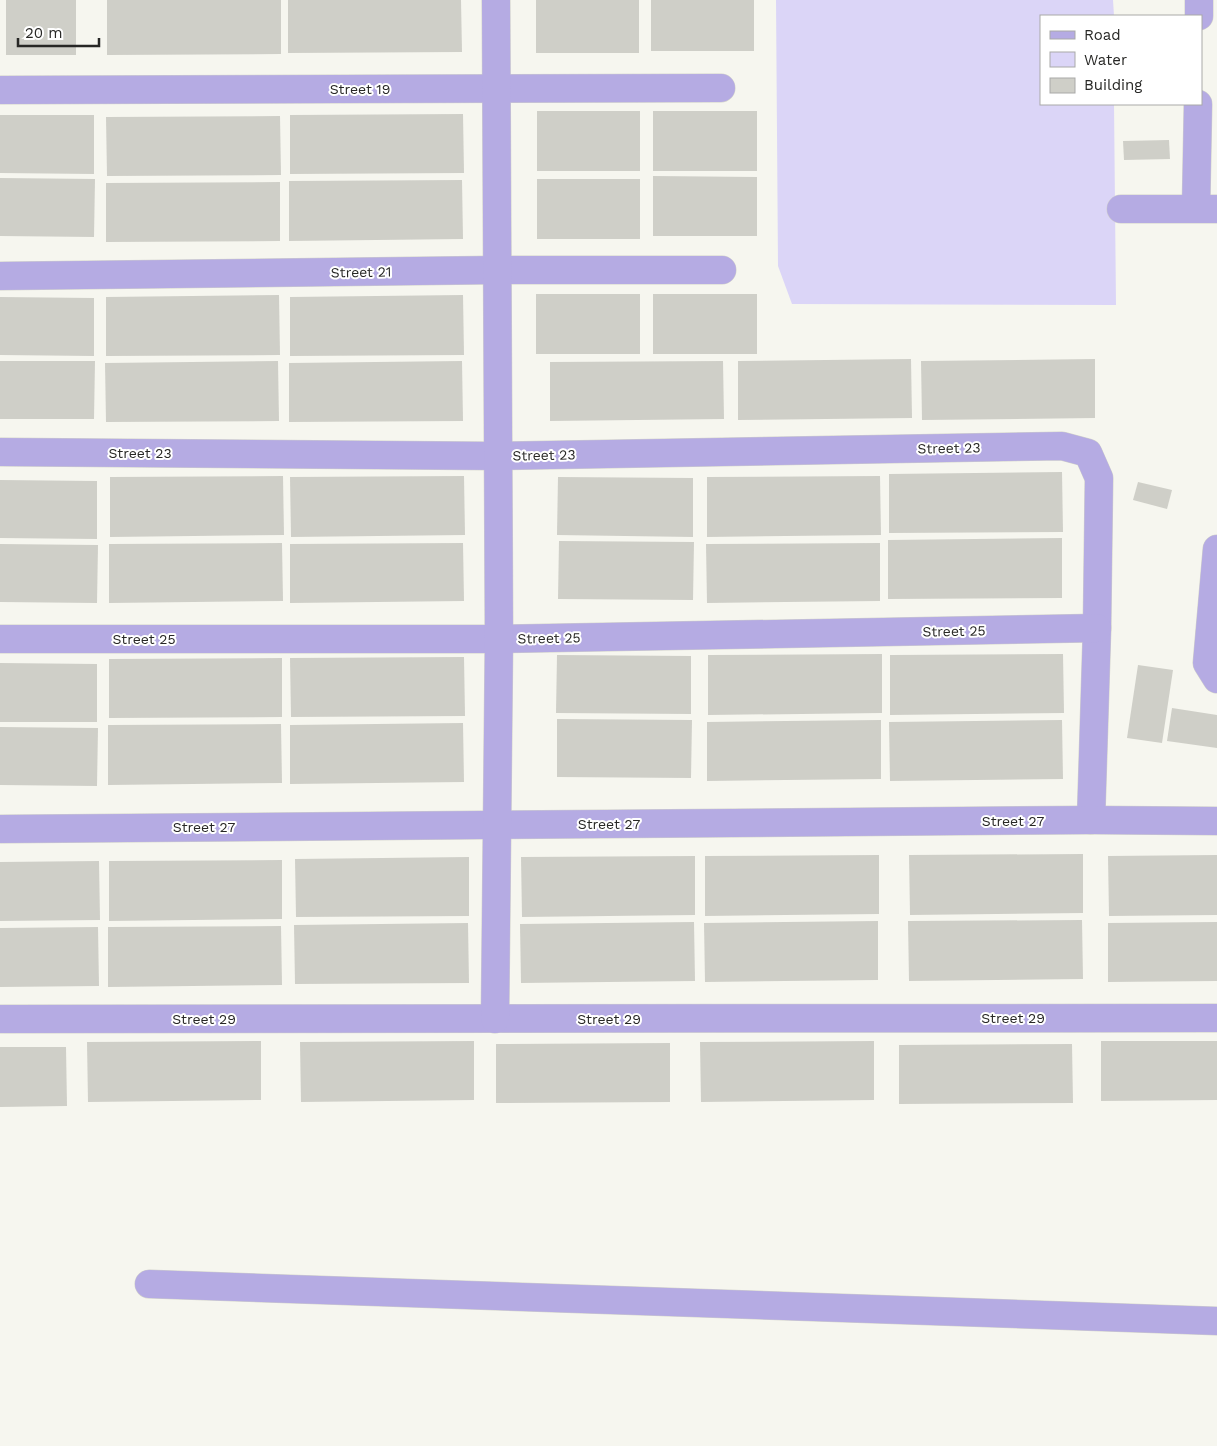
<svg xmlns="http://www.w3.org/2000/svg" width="1217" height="1446" font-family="'Work Sans',sans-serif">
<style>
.water{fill:#dbd5f7}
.building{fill:#cfcfc8}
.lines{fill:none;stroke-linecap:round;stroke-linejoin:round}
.minor-casing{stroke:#d1d1cb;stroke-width:29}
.minor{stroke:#b5abe3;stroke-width:28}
.labels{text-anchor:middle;stroke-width:4;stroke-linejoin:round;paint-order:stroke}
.street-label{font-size:14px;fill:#272725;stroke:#fff}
</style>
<rect width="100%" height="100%" fill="#f6f6ef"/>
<polygon class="water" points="776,0 1113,0 1114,16 1041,16 1041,104 1114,104 1116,305 792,304 778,266"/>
<g class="building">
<rect x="6" y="0" width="70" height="55"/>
<polygon points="107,0 281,0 281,54 107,55"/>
<polygon points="288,0 461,0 462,52 288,53"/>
<rect x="536" y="0" width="103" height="53"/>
<rect x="651" y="0" width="103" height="51"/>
<rect x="537" y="111" width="103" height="60"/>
<rect x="653" y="111" width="104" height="60"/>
<polygon points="463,114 464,173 290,174 290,115"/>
<polygon points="0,115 94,115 94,174 0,173"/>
<polygon points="280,116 281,175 107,176 106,117"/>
<polygon points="1169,140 1170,159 1124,160 1123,141"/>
<polygon points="653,176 757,177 757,236 653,236"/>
<polygon points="0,178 95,179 94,237 0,236"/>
<rect x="537" y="179" width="103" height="60"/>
<polygon points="462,180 463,239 289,241 289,181"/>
<polygon points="280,182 280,241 106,242 106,183"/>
<rect x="536" y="294" width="104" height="60"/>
<rect x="653" y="294" width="104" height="60"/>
<polygon points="279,295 280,355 106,356 106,297"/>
<polygon points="463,295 464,355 290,356 290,297"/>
<polygon points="0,297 94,298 94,356 0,355"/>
<polygon points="911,359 912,418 738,420 738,361"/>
<polygon points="1095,359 1095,418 922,420 921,361"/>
<polygon points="0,361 95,361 94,419 0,419"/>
<polygon points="278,361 279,421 106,422 105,363"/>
<polygon points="462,361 463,421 289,422 289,363"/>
<polygon points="723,361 724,419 550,421 550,362"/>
<polygon points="1062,472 1063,532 889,533 889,474"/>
<polygon points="283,476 284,535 110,537 110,477"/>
<polygon points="464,476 465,535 291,537 290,477"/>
<polygon points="880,476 881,535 707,537 707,477"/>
<polygon points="558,477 693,478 693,537 557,535"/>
<polygon points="0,480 97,481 97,539 0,538"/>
<polygon points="1138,482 1172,490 1167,509 1133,500"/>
<polygon points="1062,538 1062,598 888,599 888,540"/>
<polygon points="559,541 694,542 693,600 558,599"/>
<polygon points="282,543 283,601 109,603 109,544"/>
<polygon points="463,543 464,601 290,603 290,544"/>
<polygon points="880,543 880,601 707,603 706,544"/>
<polygon points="0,544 98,545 97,603 0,602"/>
<polygon points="882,654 882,713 708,715 708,655"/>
<polygon points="1063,654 1064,713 890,715 890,655"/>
<polygon points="557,655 691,656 691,714 556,713"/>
<polygon points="464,657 465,716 291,717 290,658"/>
<polygon points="282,658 282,717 109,718 109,659"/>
<polygon points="0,663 97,664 97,722 0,722"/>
<polygon points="1138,665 1173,670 1162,743 1127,738"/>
<polygon points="1172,708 1217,715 1217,748 1167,741"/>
<polygon points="557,719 692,720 691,778 557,777"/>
<polygon points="881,720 881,779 707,781 707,722"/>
<polygon points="1062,720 1063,779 890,781 889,722"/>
<polygon points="463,723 464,782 290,784 290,725"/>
<polygon points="281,724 282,783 108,785 108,725"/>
<polygon points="0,727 98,728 97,786 0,785"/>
<polygon points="1083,854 1083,913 910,915 909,855"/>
<polygon points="879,855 879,914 705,916 705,856"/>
<polygon points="1217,855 1217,915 1109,916 1108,856"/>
<polygon points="695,856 695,915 522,917 521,857"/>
<polygon points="469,857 469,916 296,917 295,859"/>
<polygon points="282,860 282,919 109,921 109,861"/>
<polygon points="99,861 100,920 0,921 0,862"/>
<polygon points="1082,920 1083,979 909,981 908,921"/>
<polygon points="878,921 878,980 705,982 704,923"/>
<polygon points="694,922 695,981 521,983 520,924"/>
<polygon points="1217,922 1217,981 1108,982 1108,923"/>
<polygon points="468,923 469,983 295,984 294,925"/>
<polygon points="281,926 282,985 108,987 108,927"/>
<polygon points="98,927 99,986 0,987 0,928"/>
<polygon points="261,1041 261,1100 88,1102 87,1042"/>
<polygon points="474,1041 474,1100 301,1102 300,1042"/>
<polygon points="874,1041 874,1100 701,1102 700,1042"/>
<polygon points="1101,1041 1217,1041 1217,1100 1101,1101"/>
<polygon points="670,1043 670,1102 496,1103 496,1044"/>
<polygon points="1072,1044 1073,1103 899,1104 899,1045"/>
<polygon points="0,1047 66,1047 67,1106 0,1107"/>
</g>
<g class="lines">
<defs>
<g id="minor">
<polyline points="1199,16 1199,0"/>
<polyline points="0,90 721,88"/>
<polyline points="1196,208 1198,104"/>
<polyline points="1121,209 1217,209"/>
<polyline points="0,276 497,270 722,270"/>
<polyline points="0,452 498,456 1062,446 1088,453 1099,478 1097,628 1091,820"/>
<polyline points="1217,549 1207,663 1217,679"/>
<polyline points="0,639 499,639 1097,628"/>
<polyline points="0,829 1091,820 1217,821"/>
<polyline points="0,1019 1217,1018"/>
<polyline points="495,1019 499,639 496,0"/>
<polyline points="149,1284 1217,1321"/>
</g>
</defs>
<use href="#minor" class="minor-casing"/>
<use href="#minor" class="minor"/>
</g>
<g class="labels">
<g class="street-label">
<text x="360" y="94">Street 19</text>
<text transform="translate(361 272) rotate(-1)" y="5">Street 21</text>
<text transform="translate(949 448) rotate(-1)" y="5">Street 23</text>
<text x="140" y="458">Street 23</text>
<text transform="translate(544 455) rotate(-1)" y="5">Street 23</text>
<text transform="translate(954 631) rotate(-1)" y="5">Street 25</text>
<text transform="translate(549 638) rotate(-1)" y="5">Street 25</text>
<text x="144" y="644">Street 25</text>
<text x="1013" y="826">Street 27</text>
<text x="609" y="829">Street 27</text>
<text x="204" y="832">Street 27</text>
<text x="1013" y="1023">Street 29</text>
<text x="204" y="1024">Street 29</text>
<text x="609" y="1024">Street 29</text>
</g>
</g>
<rect x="1040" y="15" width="162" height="90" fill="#ffffff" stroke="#a9a9a8"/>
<rect x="1050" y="31" width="25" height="8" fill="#b5abe3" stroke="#a9a9a8"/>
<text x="1084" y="40" font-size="15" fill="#272725">Road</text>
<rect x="1050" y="52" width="25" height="15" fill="#dbd5f7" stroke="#a9a9a8"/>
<text x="1084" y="65" font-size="15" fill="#272725">Water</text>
<rect x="1050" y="78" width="25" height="15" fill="#cfcfc8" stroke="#a9a9a8"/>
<text x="1084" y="90" font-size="15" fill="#272725">Building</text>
<path d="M18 38v8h81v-8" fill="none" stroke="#272725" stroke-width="2.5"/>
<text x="25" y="38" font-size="15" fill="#272725" stroke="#ffffff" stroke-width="4" paint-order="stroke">20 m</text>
</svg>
